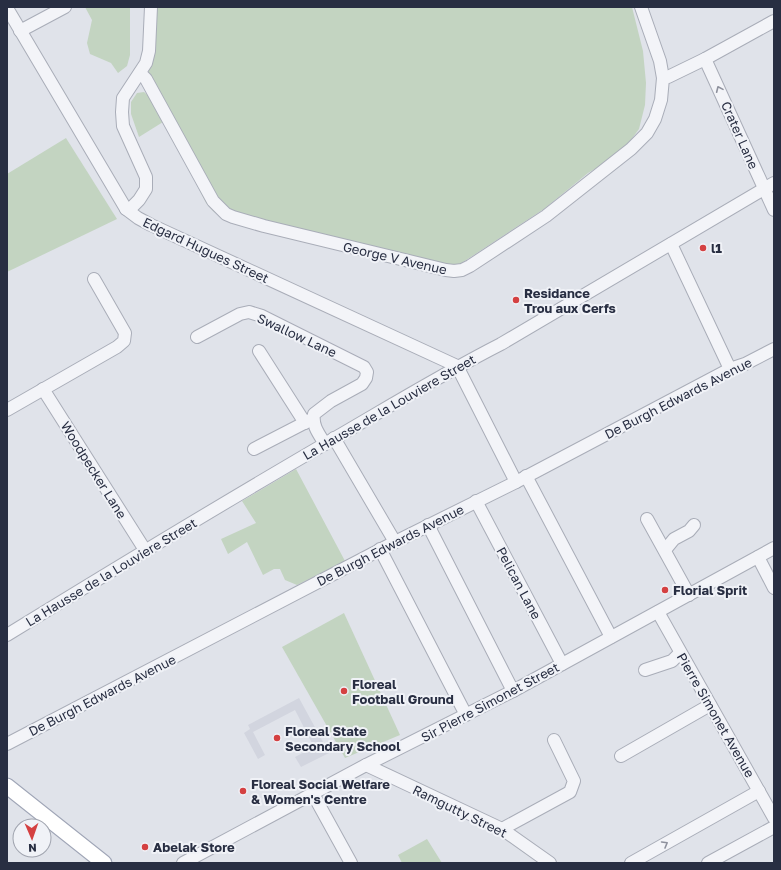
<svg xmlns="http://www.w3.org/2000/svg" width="781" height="870" font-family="'Golos Text',sans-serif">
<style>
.built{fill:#d2d5df}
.green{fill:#c3d4c1}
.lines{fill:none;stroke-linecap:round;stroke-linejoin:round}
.minor-casing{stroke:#a9adb8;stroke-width:14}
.major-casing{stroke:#9fa5b6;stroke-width:17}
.minor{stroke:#f3f4f8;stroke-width:12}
.major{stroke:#fff;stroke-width:15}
.oneway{stroke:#8e919d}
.poi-dot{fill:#d44041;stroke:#f0f2f7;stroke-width:1.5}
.labels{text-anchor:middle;stroke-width:4;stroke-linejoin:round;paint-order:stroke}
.street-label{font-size:13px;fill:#282e42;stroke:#f0f2f7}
.poi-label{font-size:13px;font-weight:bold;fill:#282e42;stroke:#f0f2f7;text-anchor:start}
</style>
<rect width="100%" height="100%" fill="#e0e3ea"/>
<polygon class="built" points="299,698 329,753 301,767 295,757 314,747 295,710 253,732 265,755 258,759 244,733 250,729 248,725"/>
<g class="green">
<polygon points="85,7 130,7 130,55 127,66 118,73 111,63 90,54 87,43 92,20"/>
<polygon points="149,7 632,7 643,51 646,83 645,105 639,129 625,148 613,159 603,164 588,173 544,209 451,270 219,216 213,211 206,203 187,165 149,76"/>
<polygon points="144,92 153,100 163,122 139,137 131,114 131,102 137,93"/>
<polygon points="66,138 117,219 7,272 7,174"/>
<polygon points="296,469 345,561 297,585 285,580 280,569 274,569 263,575 247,542 228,554 221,539 256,523 242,501"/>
<polygon points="344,613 400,735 345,758 282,647"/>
<polygon points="427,839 442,863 402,863 398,855"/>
</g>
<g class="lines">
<defs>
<g id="minor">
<polyline points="7,8 126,209 138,218 151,225 457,366 516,482"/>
<polyline points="20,31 65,7"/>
<polyline points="705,59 774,210"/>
<polyline points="140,73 146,79 213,201 226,214 233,217 264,226 446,270 454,271 462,270 470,266 546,216 631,149 647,133 655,119 661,100 663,78 660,61 641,7"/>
<polyline points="663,78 668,77 705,59 774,21"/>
<polyline points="126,209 132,207 139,200 146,189 146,177 123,126 122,112 123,98 146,63 149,51 151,7"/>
<polyline points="671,244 730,369"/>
<path d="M 197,337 L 240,314 L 249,312 L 262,316 L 364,367 L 367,372 L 366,378 L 362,384 L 331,401 L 314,414 C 312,426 319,434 325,444"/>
<polyline points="259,351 305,423"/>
<polyline points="43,389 145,550"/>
<polyline points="7,410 117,347 124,341 125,333 94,279"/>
<polyline points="334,438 395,542"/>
<polyline points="254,449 312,419"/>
<polyline points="526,476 611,637"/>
<polyline points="476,501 562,664"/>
<polyline points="647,519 689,595"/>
<polyline points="428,525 513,691"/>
<polyline points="380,549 466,715"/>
<polyline points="665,550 674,539 689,531 694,525"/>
<polyline points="758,557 774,588"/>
<polyline points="658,612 774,818"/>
<path d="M 7,635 C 116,568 225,502 335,438 C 390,406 444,373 501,344 L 774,183"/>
<polyline points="645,670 672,661 680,653"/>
<polyline points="7,744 395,542 516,482 730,369 745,364 774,349"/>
<polyline points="621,756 710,705"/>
<polyline points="366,765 502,829 550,863"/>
<polyline points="313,794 351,863"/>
<polyline points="502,829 570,792 574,781 554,740"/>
<polyline points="183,863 366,765 513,691 774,548"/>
<polyline points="631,863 759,791"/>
<polyline points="708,863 774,827"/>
</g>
<polyline id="major" points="7,786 104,863"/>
</defs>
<use href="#minor" class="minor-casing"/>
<use href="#major" class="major-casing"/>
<use href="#minor" class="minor"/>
<use href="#major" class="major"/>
</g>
<defs><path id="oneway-chevron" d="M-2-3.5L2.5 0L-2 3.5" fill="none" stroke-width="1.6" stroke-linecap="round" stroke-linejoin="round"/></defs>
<g class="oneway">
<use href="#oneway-chevron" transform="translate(719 89) rotate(-114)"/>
<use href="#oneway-chevron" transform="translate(665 844) rotate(-30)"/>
</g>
<g class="poi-dot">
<circle cx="703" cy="248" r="4"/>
<circle cx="516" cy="300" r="4"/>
<circle cx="665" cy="590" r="4"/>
<circle cx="344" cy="691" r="4"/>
<circle cx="277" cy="738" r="4"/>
<circle cx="243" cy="791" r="4"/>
<circle cx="145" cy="847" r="4"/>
</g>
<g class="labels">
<g class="street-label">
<text transform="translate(740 135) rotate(66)" y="5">Crater Lane</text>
<text transform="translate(206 250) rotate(25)" y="5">Edgard Hugues Street</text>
<text transform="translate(395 258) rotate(13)" y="5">George V Avenue</text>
<text transform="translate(297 335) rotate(25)" y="5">Swallow Lane</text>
<text transform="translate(678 398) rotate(-27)" y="5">De Burgh Edwards Avenue</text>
<text transform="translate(389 407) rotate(-30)" y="5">La Hausse de la Louviere Street</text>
<text transform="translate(94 470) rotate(58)" y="5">Woodpecker Lane</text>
<text transform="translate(390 545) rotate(-27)" y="5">De Burgh Edwards Avenue</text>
<text transform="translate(111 572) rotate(-31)" y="5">La Hausse de la Louviere Street</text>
<text transform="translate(519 583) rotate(62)" y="5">Pelican Lane</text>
<text transform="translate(102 695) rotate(-27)" y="5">De Burgh Edwards Avenue</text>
<text transform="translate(490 702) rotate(-28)" y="5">Sir Pierre Simonet Street</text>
<text transform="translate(716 715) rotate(60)" y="5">Pierre Simonet Avenue</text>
<text transform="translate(460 811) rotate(26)" y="5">Ramgutty Street</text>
</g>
<g class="poi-label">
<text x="711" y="253">l1</text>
<text x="524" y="298">Residance<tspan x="524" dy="15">Trou aux Cerfs</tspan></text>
<text x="673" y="595">Florial Sprit</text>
<text x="352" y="689">Floreal<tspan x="352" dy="15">Football Ground</tspan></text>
<text x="285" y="736">Floreal State<tspan x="285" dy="15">Secondary School</tspan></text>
<text x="251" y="789">Floreal Social Welfare<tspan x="251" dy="15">&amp; Women's Centre</tspan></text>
<text x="153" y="852">Abelak Store</text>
</g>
</g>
<rect width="781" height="870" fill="none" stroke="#282e42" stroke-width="16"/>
<g transform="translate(32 838) rotate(178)"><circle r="19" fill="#f0f2f7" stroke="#a0a4af"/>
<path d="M0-3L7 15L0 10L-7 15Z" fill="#d44041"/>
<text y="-6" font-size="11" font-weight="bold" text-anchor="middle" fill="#282e42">N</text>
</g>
</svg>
